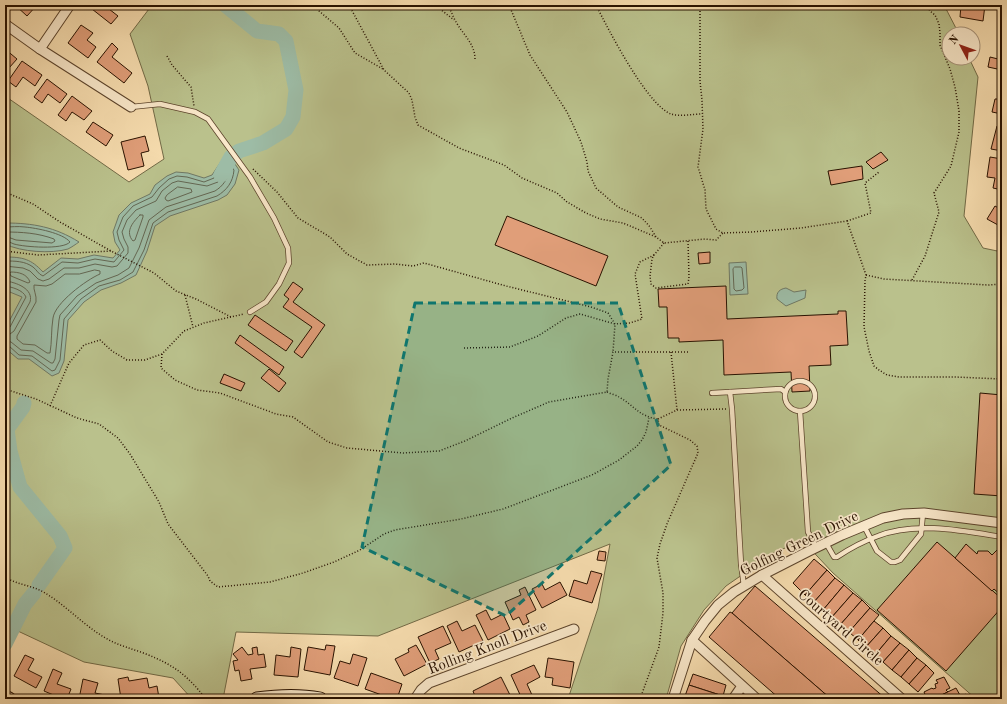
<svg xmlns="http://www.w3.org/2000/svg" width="1007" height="704" font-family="'Old Standard TT',serif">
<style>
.green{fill:#bac18c;stroke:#726a46}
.water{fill:#9dbca6;stroke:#6f7864}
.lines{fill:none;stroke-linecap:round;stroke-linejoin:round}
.shore{stroke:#636753;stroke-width:1}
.river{stroke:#9dbca6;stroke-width:15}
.building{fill:#e09e79;stroke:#291200}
.lane-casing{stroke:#5c442c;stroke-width:6}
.street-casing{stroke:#5c442c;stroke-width:11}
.secondary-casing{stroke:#291200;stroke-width:15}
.path{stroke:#291200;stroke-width:1.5;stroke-dasharray:1 2;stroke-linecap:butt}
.lane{stroke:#f9e8ca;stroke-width:4.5}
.street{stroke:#f9e8ca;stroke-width:9}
.secondary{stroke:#f9e8ca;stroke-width:13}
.marked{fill:#0f766e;fill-opacity:0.2;stroke:#0f766e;stroke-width:3;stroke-dasharray:8 5;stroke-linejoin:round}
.labels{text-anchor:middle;stroke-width:3.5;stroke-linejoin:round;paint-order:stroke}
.street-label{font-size:15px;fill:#291200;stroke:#f9e8ca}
</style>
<rect width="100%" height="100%" fill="#f6dcae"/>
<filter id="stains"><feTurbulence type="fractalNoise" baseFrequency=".005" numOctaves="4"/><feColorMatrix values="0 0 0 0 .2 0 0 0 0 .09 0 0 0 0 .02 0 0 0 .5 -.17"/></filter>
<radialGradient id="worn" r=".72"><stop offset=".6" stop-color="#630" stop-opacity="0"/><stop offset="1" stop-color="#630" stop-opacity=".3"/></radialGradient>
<polygon class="green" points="152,5 944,5 959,34 949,34 949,58 969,58 978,77 964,216 983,248 1002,252 1002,699 976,699 833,573 803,541 775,552 726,586 704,610 681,646 666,699 568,699 598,608 610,544 378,636 236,632 223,699 192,699 173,678 84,662 5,625 5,96 129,182 164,159 148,86 130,34"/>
<g class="water">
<path d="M 229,155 L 239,170 L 235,184 L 227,195 L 218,200 L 170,216 L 155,226 L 147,251 L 136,275 L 121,283 L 101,290 L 84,302 L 68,320 L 64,361 L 59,373 L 52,376 L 29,359 L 18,359 L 5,348 L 5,329 L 22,297 L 5,290 L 5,257 C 23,257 31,259 43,272 L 61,258 L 78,259 L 94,255 L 113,258 L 120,250 L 115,242 L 113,232 L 119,215 L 131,203 L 150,194 L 155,185 L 167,176 L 176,172 L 188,173 L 204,178 L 212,175 L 224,157 Z"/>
<path d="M 5,223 C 33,223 55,227 79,242 C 76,244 72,247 68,249 C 51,254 21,252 5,244 Z"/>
<polygon points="746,262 748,294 730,295 729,263"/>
<path d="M 786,288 L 794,292 L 806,290 L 805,298 L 786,306 L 777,299 C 776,292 780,289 786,288 Z"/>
</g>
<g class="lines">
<g class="shore">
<polygon points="178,187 191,189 192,192 168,201 166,200 165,198 167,195"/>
<path d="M 140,215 L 143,215 L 143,217 L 135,240 L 133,241 C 125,232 132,223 140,215 Z"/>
<path d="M 5,227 C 11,227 18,226 25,227 C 36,228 63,233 70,242 C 63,250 24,247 14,244 C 11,243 9,241 5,241"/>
<path d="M 5,232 C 22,232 38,233 54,239 L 55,241 L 52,243 L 16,240 L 5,236"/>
<path d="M 5,261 C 15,261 25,261 33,267 C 37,270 38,274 43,276 L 62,262 L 78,263 L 95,259 L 114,262 L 124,250 L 119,240 L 117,232 L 123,217 L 133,206 L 152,197 L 159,188 L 169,179 L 177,176 L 187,177 L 204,182 L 214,178 L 227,161 L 234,170 C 233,182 227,190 217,196 L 168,212 L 153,223 L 144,250 L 133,272 L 120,280 L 99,286 L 81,299 L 64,319 L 60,360 L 55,370 L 52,371 L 32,356 L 19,355 L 9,346 L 5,345"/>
<path d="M 5,266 L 23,268 L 30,271 L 38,279 L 43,281 L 49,279 L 64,268 L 79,268 L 95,264 L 112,267 L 117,266 L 128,253 L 128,247 L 124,239 L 122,232 L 127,220 L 136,210 L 156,201 L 162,191 L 172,183 L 178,181 L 207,186 L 218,182 L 226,170 L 229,171 C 227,180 223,186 215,191 L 166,207 L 149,220 L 139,248 L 129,268 L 118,275 L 96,283 L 77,296 L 60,315 L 59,320 L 55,359 L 53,363 L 51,363 L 33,351 L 21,350 L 11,342 L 5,340"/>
<polygon points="735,267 741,267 742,268 744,288 742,290 736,291 734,289 733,269"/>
<path d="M 95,270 L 100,271 L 100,274 C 86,280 55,303 53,318 C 51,330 52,342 50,353 L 47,353 L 35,345 L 23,344 L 17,339 L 17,336 L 36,302 C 37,295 33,290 34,285 L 46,286 L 52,284 L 65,274 L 79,274 Z"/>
<path d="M 11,272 C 19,272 27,274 30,282 L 28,283 L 11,276 L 10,274 Z"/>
<path d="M 5,281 C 16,282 34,289 30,302 L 14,331 L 10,334 L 5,335"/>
<path d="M 5,286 C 12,287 23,290 26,297 L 10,327 L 5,330"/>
</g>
<g class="river">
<polyline points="221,175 231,157 239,151 263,143 286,129 293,117 296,90 286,41 279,34 257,31 225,5"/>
<polyline points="24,403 23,407 7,429 10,451 20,487 60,536 65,548 39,585"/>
<polyline points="5,644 25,604 34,593"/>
</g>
</g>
<g class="building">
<polygon points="15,5 37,5 27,16"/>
<polygon points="95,5 112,5 109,9 118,16 111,24 92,9"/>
<polygon points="961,5 985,5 983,21 960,17"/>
<polygon points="81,25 93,33 87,40 96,47 88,58 68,43"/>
<polygon points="1000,39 1002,40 1002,50 998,49"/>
<polygon points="112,43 118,49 112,57 132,73 124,83 97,62"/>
<polygon points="5,49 17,59 9,68 5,65"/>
<polygon points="990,57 1002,60 1002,70 988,67"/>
<polygon points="22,61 42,75 35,86 23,77 16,87 8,81"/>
<polygon points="47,79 67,94 60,103 48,94 42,103 34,97"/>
<polygon points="1002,81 1002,114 992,112 995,99 998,99"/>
<polygon points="72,96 92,111 84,120 72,112 66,121 58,115"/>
<polygon points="1000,120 1002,120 1002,151 991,149 997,126 999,126"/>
<polygon points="93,122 113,135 106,146 86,132"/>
<polygon points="145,136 149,151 141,153 144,166 128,170 121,142"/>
<polygon points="881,152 888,160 873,169 866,162"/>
<polygon points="990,157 1002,159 1002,190 993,188 995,178 987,177"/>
<polygon points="862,166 863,179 831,185 828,171"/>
<polygon points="995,206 1002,210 1002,218 998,225 987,219"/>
<polygon points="507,216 608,256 596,286 495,245"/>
<polygon points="710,252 710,263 699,264 698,253"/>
<polygon points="293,282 303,289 293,302 325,325 302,358 294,352 312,327 283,307 289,299 284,295"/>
<polygon points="726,286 727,319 838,314 838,311 846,311 848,345 830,346 831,365 809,366 810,391 792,392 791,372 724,375 723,340 679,342 679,338 668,338 667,307 659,307 658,289"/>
<polygon points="255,315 293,341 286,351 248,325"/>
<polygon points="240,335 284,367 279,375 235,343"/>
<polygon points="269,369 286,383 279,392 261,378"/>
<polygon points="224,374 245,383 241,391 220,383"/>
<polygon points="980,393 1002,395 1002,496 974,494"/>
<polygon points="937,542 1002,599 1002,607 946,671 877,610"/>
<polygon points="966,544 977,554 978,551 988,551 992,555 998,549 1002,552 1002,596 994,589 992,591 955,558"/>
<polygon points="599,551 606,552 605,561 597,560"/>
<polygon points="814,559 827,570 805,595 793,583"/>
<polygon points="827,570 835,578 814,602 805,595"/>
<polygon points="591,571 602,574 592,603 569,596 574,580 587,584"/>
<polygon points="835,578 844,585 823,610 814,602"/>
<polygon points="560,582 567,595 542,608 532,589 542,584 545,590"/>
<polygon points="844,585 853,593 832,617 823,610"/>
<polygon points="755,586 886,699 831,699 732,613"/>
<polygon points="525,587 536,610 526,615 529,622 523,625 519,617 513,620 505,602 521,595 519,590"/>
<polygon points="853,593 862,600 840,625 832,617"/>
<polygon points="862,600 870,608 849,632 840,625"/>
<polygon points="870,608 879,615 858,640 849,632"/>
<polygon points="486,610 491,620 503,614 510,629 488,640 476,615"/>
<polygon points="730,612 732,613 831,699 780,699 709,637"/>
<polygon points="457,621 462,631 475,625 483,641 459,652 447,626"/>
<polygon points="874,621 883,628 866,647 858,640"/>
<polygon points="443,626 451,643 435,650 439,659 430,663 418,637"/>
<polygon points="883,628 891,636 875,655 866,647"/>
<polygon points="891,636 900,643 883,662 875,655"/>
<polygon points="900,643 909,650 892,670 883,662"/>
<polygon points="326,645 335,646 330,675 304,670 308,647 325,650"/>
<polygon points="416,645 427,664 404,676 395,659 409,652 408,649"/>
<polygon points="242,647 248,655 253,654 252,648 257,647 258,655 264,654 266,667 250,669 252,679 241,681 239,670 235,671 233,661 238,660 233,654"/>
<polygon points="291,647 301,649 298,677 274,675 276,655 290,657"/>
<polygon points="909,650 917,658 901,677 892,670"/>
<polygon points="353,654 367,658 358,686 334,678 340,661 350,664"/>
<polygon points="25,655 34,659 28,670 42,677 36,688 14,676"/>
<polygon points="548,658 574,662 570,688 552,685 553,678 545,677"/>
<polygon points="917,658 926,665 909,684 901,677"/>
<polygon points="534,665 540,677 527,684 532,695 522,699 511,675"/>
<polygon points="926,665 934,673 918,692 909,684"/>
<polygon points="53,669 62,673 57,684 71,689 67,699 63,699 44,691"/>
<polygon points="371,673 402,684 397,699 393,699 365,689"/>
<polygon points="693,674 726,685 723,696 689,685"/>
<polygon points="128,677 129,681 147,678 149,688 157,686 159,698 121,699 118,679"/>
<polygon points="501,677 510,695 501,699 476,699 473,691"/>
<polygon points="944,677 950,688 946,690 948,692 933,699 927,699 924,692 932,688 933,689 936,688 935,684 938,683 936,680"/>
<polygon points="83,679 98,683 95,693 105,695 104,699 79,699"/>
<polygon points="689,685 723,696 722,699 695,699 685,696"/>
<polygon points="956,688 961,697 966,694 969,699 933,699"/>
</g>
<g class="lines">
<defs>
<g id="lane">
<polyline points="131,107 160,104 195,112 208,119 250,177 274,218 288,248 289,263 279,284 266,302 250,312"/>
<circle cx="800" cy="396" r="15"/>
<polyline points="730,392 781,389 785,392"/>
<polyline points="712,393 730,392 732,409 741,564 744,586"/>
<polyline points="800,411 808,532 816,547"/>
<polyline points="864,526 877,551 891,562 895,562 900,560 921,534 923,513"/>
<path d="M 826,543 L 834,557 L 837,557 C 849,549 864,541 878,536 C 915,521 964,531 1002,537"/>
<polyline points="1000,699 1002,697"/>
</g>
<g id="street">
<polyline points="5,24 40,49 131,107"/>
<polyline points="40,49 70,5"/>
<polyline points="762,575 902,699"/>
<polyline points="692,640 757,699"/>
<polyline points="415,699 421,690 429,683 574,629"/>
<polyline points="673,699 692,640 705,621 718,605 734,592 762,575 809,551 842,535 883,518 903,514 924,513 1002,523"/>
<polyline points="733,699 742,686"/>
</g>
<g id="secondary">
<polyline points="5,697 9,699"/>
<path d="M 257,699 C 278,696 299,695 320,699"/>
</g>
</defs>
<use href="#lane" class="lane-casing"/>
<use href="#street" class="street-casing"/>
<use href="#secondary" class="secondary-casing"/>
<g class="path">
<polyline points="312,5 339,28 355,53 383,69"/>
<polyline points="349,5 384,70 409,93 412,100 415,117 418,125 459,148 504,165 522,178 557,193 567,202 586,213 600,219 623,223 656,237"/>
<polyline points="435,5 454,20"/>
<path d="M 448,5 C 451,10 452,15 455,20 C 462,34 475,43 475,59"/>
<polyline points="509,5 530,55 567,112 581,142 587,162 588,171 596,188 618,207 642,218 650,227 656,237 664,243 705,239 716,240 723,233"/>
<path d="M 596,5 C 608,29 647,105 671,114 C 680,117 693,114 702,114"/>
<polyline points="700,5 700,81 702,100 703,129 698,167 705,190 706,209 716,229 723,233 752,232 801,228 847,221 866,275 865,281 864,327 869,351 874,366 879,370 887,375 899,377 955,377 1002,379"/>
<polyline points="167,56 172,65 191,87 194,106"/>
<polyline points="253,169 277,192 298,218 330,237 347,254 367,265 395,264 413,266 424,263 506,286 591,307 608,313 615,324 630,323 642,319 635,274 640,262 654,255"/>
<polyline points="5,192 33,204 60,222 111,251 154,273 176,291 196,299 231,317"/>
<polyline points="847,221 871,213 865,183 879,172"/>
<polyline points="664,243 654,255 652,259 650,276 651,284 656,288 688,284 689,277 688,241"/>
<polyline points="5,251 38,255 111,251"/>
<polyline points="866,275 884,279 988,285 1002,284"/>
<polyline points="912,280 925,256 939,212 934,193 951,166 959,132 959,111 955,87 950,69 940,45 940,33 939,24 935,15 930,11 927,5"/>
<polyline points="185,295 193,327"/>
<polyline points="464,348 510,347 538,336 566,318 580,314 615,324 613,352"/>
<polyline points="671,352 677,410"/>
<polyline points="162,354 161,368 175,380 197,390 220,393 276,414 293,417 328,442 347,448 403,453 439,451 465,441 512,418 549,402 607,392 608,379 613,352 690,352"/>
<polyline points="5,389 36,399 77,418 99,424 118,438 130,454 159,502 168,524 208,576 210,581 218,587 270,582 303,573 334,562 360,550 384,534 395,530 461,519 503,509 592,475 619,460 637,446 642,440 646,432 649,418"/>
<path d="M 607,392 C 611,394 616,395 619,397 C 635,406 638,416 658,419 L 659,425 L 690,440 L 697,446 L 698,453 L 667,524 L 660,544 L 657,558 L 663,593 L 663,613 L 659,647 L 640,699"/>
<polyline points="50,406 69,363 84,345 100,340 112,351 127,360 145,360 162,354 184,331 204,323 244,314"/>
<polyline points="658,419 677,410 726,409"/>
<path d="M 5,577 C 17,585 32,585 45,593 C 67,606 85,627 109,640 C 120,646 133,649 146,654 C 174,665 187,675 206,699"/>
</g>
<use href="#lane" class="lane"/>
<use href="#street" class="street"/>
<use href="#secondary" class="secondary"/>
</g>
<path class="marked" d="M 415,303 L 618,303 L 671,465 L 506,616 L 362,547 Z"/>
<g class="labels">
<g class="street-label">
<text transform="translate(799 543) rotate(-26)" y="5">Golfing Green Drive</text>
<text transform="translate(841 627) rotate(41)" y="5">Courtyard Circle</text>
<text transform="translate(487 647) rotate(-21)" y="5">Rolling Knoll Drive</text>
</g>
</g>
<rect width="1007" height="704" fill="none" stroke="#f6dcae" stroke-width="20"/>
<rect x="6" y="6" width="995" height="692" fill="none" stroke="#291200" stroke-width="2"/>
<rect x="10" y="10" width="987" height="684" fill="none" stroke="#291200"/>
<g transform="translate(961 46) rotate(311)"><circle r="19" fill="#f9e8ca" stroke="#a69279"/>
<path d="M0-3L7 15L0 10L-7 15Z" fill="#8f2418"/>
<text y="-6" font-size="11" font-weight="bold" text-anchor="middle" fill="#291200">N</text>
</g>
<rect width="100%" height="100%" filter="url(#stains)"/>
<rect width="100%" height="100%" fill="url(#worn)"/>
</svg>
